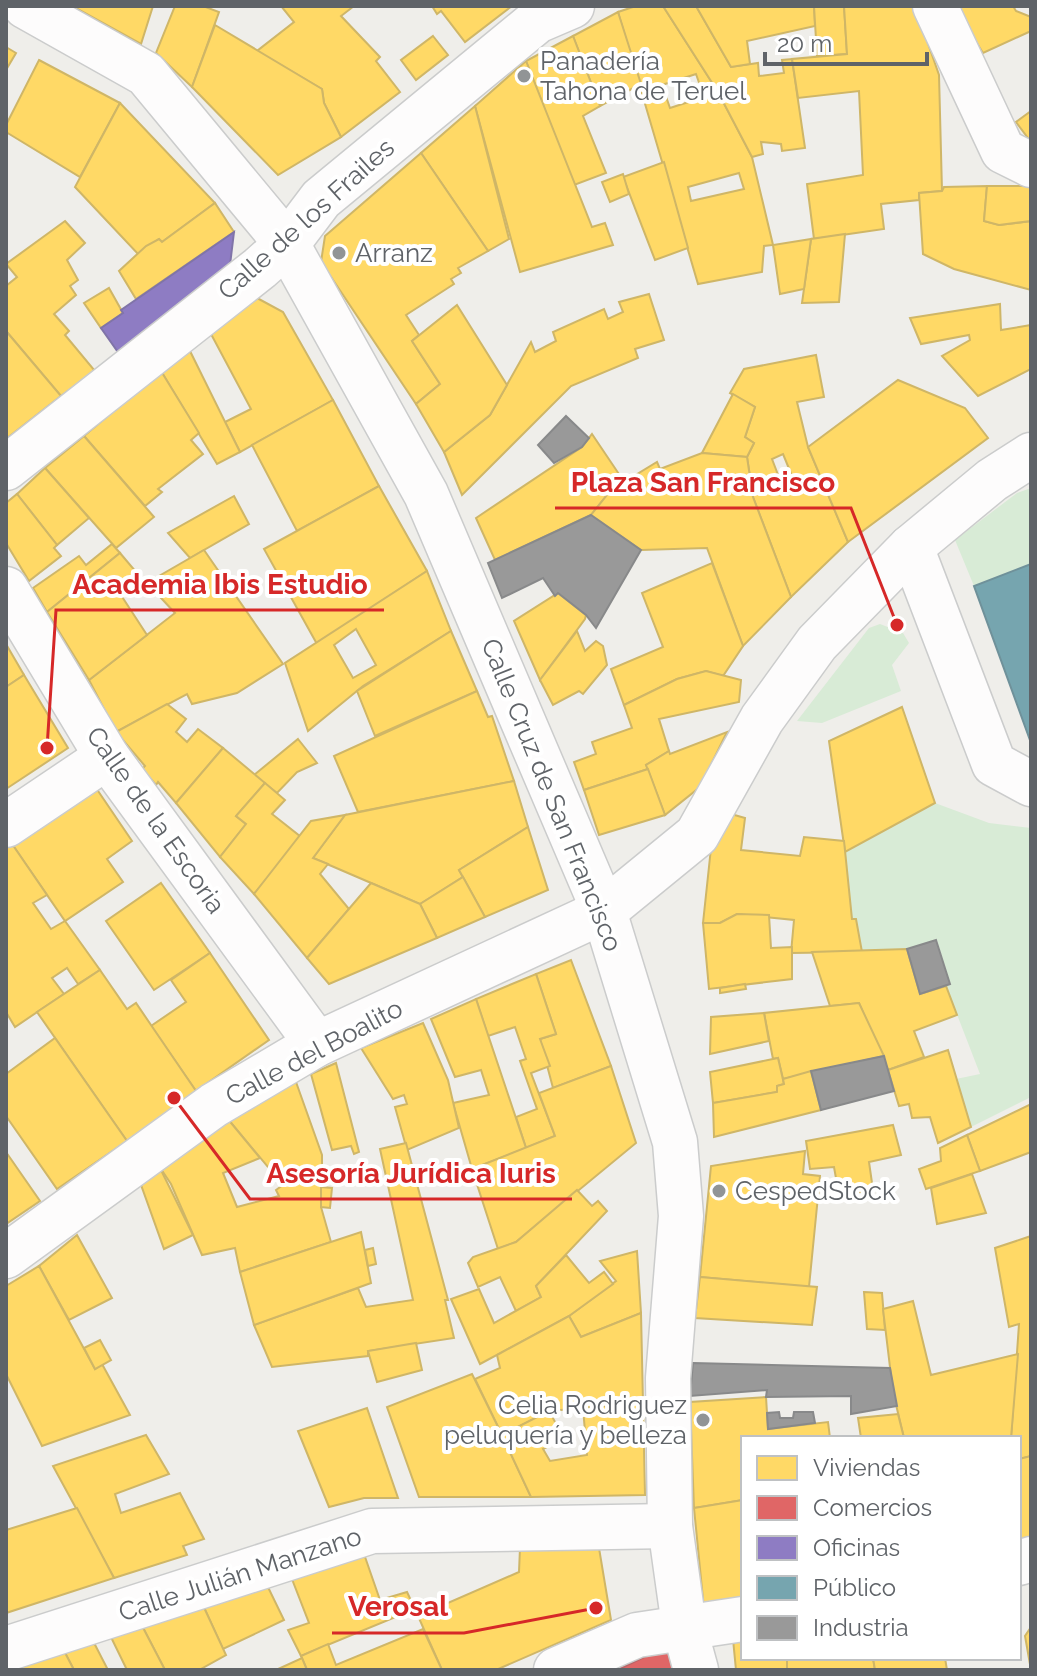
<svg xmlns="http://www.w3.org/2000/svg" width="1037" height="1676" font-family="Raleway,sans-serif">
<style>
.green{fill:#d8ebd6}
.homes{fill:#ffd966;stroke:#cfb667;stroke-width:2;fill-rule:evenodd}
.shops{fill:#e06666;stroke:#b96567;stroke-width:2}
.offices{fill:#8e7cc3;stroke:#8074a8;stroke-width:2}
.public{fill:#76a5af;stroke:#6f919a;stroke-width:2}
.industry{fill:#999;stroke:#88898a;stroke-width:2}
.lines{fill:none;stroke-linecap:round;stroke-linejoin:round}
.minor-casing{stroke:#cbcccc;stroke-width:47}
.minor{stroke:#fdfcfc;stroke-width:44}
.poi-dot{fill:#919496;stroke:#fff;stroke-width:3}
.labels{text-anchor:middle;stroke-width:8;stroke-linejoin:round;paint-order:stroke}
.poi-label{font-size:26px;fill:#5f6368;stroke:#fff;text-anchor:start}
.street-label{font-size:26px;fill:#5f6368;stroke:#fff}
.leader{fill:none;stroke:#d62828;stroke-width:3}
.callout-dot{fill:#d62828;stroke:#fff;stroke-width:3}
.callout-label{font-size:28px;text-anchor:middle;font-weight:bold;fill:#d62828;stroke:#fff;stroke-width:8;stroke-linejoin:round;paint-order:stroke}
</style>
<rect width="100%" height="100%" fill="#efeeea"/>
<g class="green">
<polygon points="1031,488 1031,564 974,586 955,540 1017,493"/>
<polygon points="880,624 903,633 909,643 892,665 901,691 822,723 797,721 869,628"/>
<polygon points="935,803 989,823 1031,828 1031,1097 971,1127 956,1079 980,1074 946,986 950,984 937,940 906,949 862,952 856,919 852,919 845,862 845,852"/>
</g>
<g class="homes">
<polygon points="72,6 153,6 141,44"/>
<polygon points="175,6 203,6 219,12 192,87 156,53"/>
<polygon points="281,6 354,6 341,16 380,57 376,61 400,92 341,137 324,103 322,89 257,51 294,22"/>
<polygon points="432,6 512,6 465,42 441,11 437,14"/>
<path d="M 636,6 L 663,6 L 718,92 L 752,157 L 773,245 L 764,246 L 762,272 L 698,284 L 618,12 ZM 696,74 L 704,97 L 670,108 L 662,85 ZM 739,173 L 744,189 L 691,201 L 688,187 Z"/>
<polygon points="663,6 696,6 731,67 758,63 759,76 784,73 782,60 792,59 805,148 782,151 781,144 761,142 763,154 752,157 718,92"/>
<polygon points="696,6 814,6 815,26 747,41 750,64 731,67"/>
<polygon points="814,6 844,6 847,54 817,56"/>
<polygon points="844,6 915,6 939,75 942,191 919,193 919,200 881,204 884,229 814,239 807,184 863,175 859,91 798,98 792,59 847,54"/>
<polygon points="954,6 1013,6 1016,11 1031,17 1031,31 983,53"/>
<polygon points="618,12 641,84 600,106 573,36"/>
<polygon points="215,25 322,89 324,103 341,137 278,175 192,87"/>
<polygon points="433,36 448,55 416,80 401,60"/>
<polygon points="573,36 600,106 583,116 606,173 574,185 526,61"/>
<polygon points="6,47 16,53 6,70"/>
<polygon points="39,60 120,103 80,177 6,132 6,125"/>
<polygon points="526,61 592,227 605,223 613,245 520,272 475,106"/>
<polygon points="120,103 215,203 162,242 159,239 138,254 75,187"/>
<polygon points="475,106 509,239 488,251 421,153"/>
<polygon points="1031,111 1031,142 1016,122"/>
<polygon points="421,153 488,251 458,268 461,273 451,279 454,284 406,315 419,335 412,341 440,384 416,404 321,262 325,236"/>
<polygon points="664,162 688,248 655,260 623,177"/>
<polygon points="623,174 629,194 610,202 602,182"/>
<polygon points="987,186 984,221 999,225 1031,221 1031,290 954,269 923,254 919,193 942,191 944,187"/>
<polygon points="987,186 1031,186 1031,221 999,225 984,221"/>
<polygon points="215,203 234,232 136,299 119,271 146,246 159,239 162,242"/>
<polygon points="65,221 85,243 67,260 78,280 70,286 76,295 54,314 69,331 65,335 95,371 61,396 6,331 6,286 17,277 6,264"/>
<polygon points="845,234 839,302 802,303 811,239"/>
<polygon points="811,239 804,289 780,294 773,245"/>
<polygon points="109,288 123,313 101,328 84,303"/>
<polygon points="649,294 664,340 635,349 638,358 571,386 462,495 444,452 490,415 531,342 535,352 556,341 553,332 604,309 608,319 623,312 619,302"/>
<polygon points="257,298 283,312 333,400 240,452 225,422 251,409 211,334"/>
<polygon points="1000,304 1001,330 1031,325 1031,369 978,396 942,356 970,340 969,335 921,344 910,318"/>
<polygon points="457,305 507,385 490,415 444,452 416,404 440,384 412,341"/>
<polygon points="6,331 61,396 6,439"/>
<polygon points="189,349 240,452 217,464 161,371"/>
<path d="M 816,355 L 824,397 L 797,402 L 808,447 L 848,542 L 791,597 L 753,497 L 747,457 L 754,443 L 745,437 L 755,407 L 730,393 L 744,369 ZM 783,454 L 797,488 L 785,493 L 772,459 Z"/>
<polygon points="161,371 199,433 191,440 203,454 158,489 162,492 145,506 84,436"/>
<polygon points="898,380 965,408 988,438 848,542 808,447"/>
<polygon points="733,394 755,407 745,437 754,443 747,457 702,453"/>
<polygon points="333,400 379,486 297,531 252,445"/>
<polygon points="592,434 625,483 611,490 591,515 495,560 476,518 582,447"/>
<polygon points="84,436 154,517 116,548 45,468"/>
<polygon points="702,453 747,457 753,497 791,597 743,646 707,548 641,550 591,515 611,490 657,462 660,469"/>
<polygon points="45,468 89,518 57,545 17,494"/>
<polygon points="379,486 427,571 317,644 264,549"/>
<polygon points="17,494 57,545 54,548 61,556 29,581 6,543 6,503"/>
<polygon points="234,496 249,524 190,558 168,533"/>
<polygon points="112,544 120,553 47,612 33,588 79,556 86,565"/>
<polygon points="204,550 283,664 237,693 192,704 187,694 116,732 89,680 175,613 147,583"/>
<polygon points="120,553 137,573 117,589 147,635 89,680 47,612"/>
<polygon points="712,563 743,646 723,676 706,671 677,679 624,705 611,669 663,647 642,593"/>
<path d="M 427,571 L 451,631 L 363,686 L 308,731 L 285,663 ZM 356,629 L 376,665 L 353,678 L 334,645 Z"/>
<polygon points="558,593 586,615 585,619 540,680 514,621"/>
<polygon points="451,631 477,691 375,736 357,691"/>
<polygon points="577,631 585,651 596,641 603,646 607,665 583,694 579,691 553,705 540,680"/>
<polygon points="6,644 24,675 6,687"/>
<polygon points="706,671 741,680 739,702 659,719 669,751 646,765 648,769 584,790 574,762 596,754 592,742 632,728 624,705 677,679"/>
<polygon points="24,675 68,748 6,789 6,687"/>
<polygon points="477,691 488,717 492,716 514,781 358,812 334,756"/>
<polygon points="167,704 186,719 176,732 187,742 198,729 223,748 176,803 158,782 156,785 142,769 145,766 116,732"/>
<polygon points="902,707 935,803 845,852 829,741"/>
<polygon points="727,732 700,787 665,815 646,765 669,751 670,754"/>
<polygon points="298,739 317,763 297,772 277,793 254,775"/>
<polygon points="223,748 265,783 236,816 246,824 220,857 176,803"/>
<polygon points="648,769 665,815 599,835 584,790"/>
<polygon points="514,781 528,827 459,870 463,877 420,904 313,858 345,815"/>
<polygon points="265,783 285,800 272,814 301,837 254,894 220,857 246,824 236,816"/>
<polygon points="94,785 132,841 107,859 123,882 65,921 10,841"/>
<polygon points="731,814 745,818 741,850 800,856 804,837 844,841 852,919 856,919 862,952 791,953 794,920 737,914 720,923 703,923 711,848"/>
<polygon points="345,815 313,858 328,864 320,874 349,909 307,958 254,894 311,821"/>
<polygon points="528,827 548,890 485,917 459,870"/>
<polygon points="10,841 47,895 33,903 51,929 65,921 100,970 78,984 67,968 52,978 64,994 15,1027 6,1012 6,844"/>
<polygon points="463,877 485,917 437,938 420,904"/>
<polygon points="161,883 210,953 154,990 106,921"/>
<polygon points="371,883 420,904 437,938 329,984 307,958"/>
<polygon points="737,914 769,915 771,948 792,947 792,979 709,989 703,923 720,923"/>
<polygon points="907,949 920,994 946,986 957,1015 914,1031 924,1057 888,1070 859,1003 830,1006 812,952"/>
<polygon points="210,953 269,1040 196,1091 151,1026 186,1002 171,980"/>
<polygon points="571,960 611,1066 553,1088 540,1039 556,1034 536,974"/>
<polygon points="100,970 127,1009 136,1003 196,1091 127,1141 37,1012"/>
<polygon points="536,974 556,1034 540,1039 550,1066 531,1073 555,1136 526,1148 516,1117 537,1109 520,1061 526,1059 515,1027 488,1036 476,999"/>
<polygon points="745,984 746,989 720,993 720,988"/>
<polygon points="476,999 526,1148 472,1169 453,1103 489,1095 481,1070 455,1077 431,1019"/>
<polygon points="859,1003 884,1056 783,1079 778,1058 773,1059 764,1013"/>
<polygon points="764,1013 769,1041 710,1054 711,1017"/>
<polygon points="423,1023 448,1080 459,1128 407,1150 395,1107 407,1104 404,1095 393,1099 361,1048"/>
<polygon points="55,1038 127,1141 57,1189 6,1116 6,1074"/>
<polygon points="948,1050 971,1127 938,1143 930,1117 912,1118 909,1104 899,1106 888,1070"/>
<polygon points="778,1058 784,1084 777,1086 777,1092 713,1103 710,1072"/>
<polygon points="336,1063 359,1152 354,1154 351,1146 332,1150 311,1074"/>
<polygon points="611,1066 636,1143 516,1242 498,1249 472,1169 555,1136 539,1093"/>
<polygon points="811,1071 821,1110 714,1137 713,1103 777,1092 777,1086 784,1084 783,1079"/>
<polygon points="296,1082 322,1155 322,1181 283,1185 227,1118"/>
<polygon points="1031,1104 1031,1152 980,1171 967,1135"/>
<polygon points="227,1118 260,1158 223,1173 237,1207 279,1196 276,1190 283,1185 322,1181 321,1207 331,1242 240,1272 235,1248 202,1255 171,1184 159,1166"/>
<polygon points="893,1125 901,1155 869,1162 873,1190 839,1195 834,1167 810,1169 806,1141"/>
<polygon points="967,1135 980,1171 926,1189 919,1169 941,1161 940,1148"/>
<polygon points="406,1143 448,1300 445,1300 454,1338 368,1351 368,1356 272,1367 254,1325 358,1288 366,1307 413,1300 380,1149"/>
<polygon points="805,1151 803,1174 820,1176 809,1287 700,1277 711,1166"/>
<polygon points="6,1152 40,1201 6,1224"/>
<polygon points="159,1166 193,1235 164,1249 140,1182"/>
<polygon points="972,1174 986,1213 937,1224 931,1188"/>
<polygon points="321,1187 332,1188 330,1208 321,1207"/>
<polygon points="577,1190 592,1206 598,1201 607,1211 536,1286 541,1297 516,1311 500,1277 478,1287 468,1263 473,1257 516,1242"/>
<polygon points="361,1232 371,1283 254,1325 240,1272"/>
<polygon points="77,1235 112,1298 69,1320 39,1266"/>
<polygon points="1031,1236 1031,1456 1019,1459 1019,1438 1011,1438 1019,1324 1009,1327 995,1248"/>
<polygon points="373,1248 376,1264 368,1266 365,1250"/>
<polygon points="637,1251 641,1313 581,1337 569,1316 616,1281 600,1261"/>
<polygon points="566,1255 589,1283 604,1272 613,1284 569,1316 480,1364 451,1299 479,1289 494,1323 541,1297 536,1286"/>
<polygon points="39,1266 95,1369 102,1364 130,1415 42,1446 6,1374 6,1286"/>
<polygon points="700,1277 817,1287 812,1325 695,1318"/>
<polygon points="864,1292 882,1293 885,1330 867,1329"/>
<polygon points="913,1301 931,1375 1018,1354 1011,1438 904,1438 893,1392 883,1309"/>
<polygon points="641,1313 643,1403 549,1411 502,1435 475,1379 500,1368 497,1355 569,1316 581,1337"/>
<polygon points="100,1340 111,1360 95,1369 84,1348"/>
<polygon points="416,1343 422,1370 377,1382 368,1351"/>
<polygon points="472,1374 502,1435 531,1497 419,1497 387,1407"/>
<polygon points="766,1397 768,1429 828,1422 830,1438 743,1438 743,1500 694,1508 690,1402"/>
<polygon points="643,1403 645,1495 531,1497 502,1435 549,1411 564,1438 543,1449 550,1461 587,1455 583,1408"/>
<polygon points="367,1408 398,1498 364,1498 329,1507 298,1431"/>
<polygon points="898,1414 904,1438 861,1438 858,1418"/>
<polygon points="146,1435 169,1474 115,1494 121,1513 180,1493 204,1539 183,1546 187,1555 114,1578 53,1466"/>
<polygon points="1031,1456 1031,1537 1019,1541 1019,1459"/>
<polygon points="743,1500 743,1602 704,1609 694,1508"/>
<polygon points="77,1508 114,1578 6,1613 6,1530"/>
<polygon points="520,1548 599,1548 611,1620 496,1670 442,1670 418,1616 519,1572"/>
<polygon points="364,1554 380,1600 407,1592 415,1609 301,1656 288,1630 309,1623 290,1574"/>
<polygon points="265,1581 284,1620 223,1649 201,1601"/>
<polygon points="201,1601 226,1655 199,1670 165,1670 139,1620"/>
<polygon points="139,1620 165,1670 127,1670 108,1631"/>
<polygon points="1031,1627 1031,1670 1025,1636"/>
<polygon points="423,1629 442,1670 307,1670 301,1656 328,1644 336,1665"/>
<polygon points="91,1637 108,1670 74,1670 62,1647"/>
<polygon points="743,1637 743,1658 787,1658 787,1670 736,1670 733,1639"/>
<polygon points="62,1647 74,1670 6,1670"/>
<polygon points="302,1658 307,1670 276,1670"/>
<polygon points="787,1658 873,1658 875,1670 787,1670"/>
<polygon points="873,1658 945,1658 947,1670 875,1670"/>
</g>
<polygon class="shops" points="665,1647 677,1654 681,1670 617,1670"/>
<polygon class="offices" points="234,232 230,265 120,355 101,328 123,313 121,310"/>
<polygon class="public" points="1031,564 1031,743 974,586"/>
<g class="industry">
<polygon points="566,416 589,438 582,447 554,463 538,445"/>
<polygon points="591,515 641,550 596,628 586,615 558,593 555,596 543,578 502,598 488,563"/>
<polygon points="936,940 950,984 920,994 907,949"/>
<polygon points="884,1056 894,1091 821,1110 811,1071"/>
<polygon points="693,1363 890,1368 897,1406 851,1414 851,1396 766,1397 767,1390 690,1396"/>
<polygon points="779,1412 780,1418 793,1418 794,1412 813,1412 815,1423 768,1429 767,1413"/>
</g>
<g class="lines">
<defs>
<g id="minor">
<polyline points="25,6 146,74 287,244 426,494 604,911 675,1142 681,1216 668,1378 670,1526 684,1626 696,1670"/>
<polyline points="935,6 1003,151 1031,165"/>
<polyline points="6,468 260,268 287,244 321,199 537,21 572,6"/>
<polyline points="911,547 994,764 1031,784"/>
<polyline points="6,589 107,757 317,1044"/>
<polyline points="6,825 107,757"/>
<polyline points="6,1256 214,1105 317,1044 604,911 697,835 762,719 817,643 911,547 992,480 1031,455"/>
<polyline points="1019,1563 1031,1559"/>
<polyline points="6,1649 372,1531 670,1526"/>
<polyline points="556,1670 637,1635 743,1619"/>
</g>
</defs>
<use href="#minor" class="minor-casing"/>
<use href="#minor" class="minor"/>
</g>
<g class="poi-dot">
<circle cx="524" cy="76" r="8"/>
<circle cx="339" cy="253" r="8"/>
<circle cx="719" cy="1191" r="8"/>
<circle cx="703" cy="1420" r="8"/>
</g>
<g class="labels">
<g class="poi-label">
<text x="540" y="70">Panadería<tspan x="540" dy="30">Tahona de Teruel</tspan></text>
<text x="355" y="262">Arranz</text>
<text x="735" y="1200">CespedStock</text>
<text x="687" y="1414" text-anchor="end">Celia Rodriguez<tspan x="687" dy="30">peluquería y belleza</tspan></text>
</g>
<g class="street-label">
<text transform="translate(306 219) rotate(-42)" y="9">Calle de los Frailes</text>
<text transform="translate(552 795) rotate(68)" y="9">Calle Cruz de San Francisco</text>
<text transform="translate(156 820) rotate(55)" y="9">Calle de la Escoria</text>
<text transform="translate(314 1052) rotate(-28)" y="9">Calle del Boalito</text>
<text transform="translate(240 1574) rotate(-18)" y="9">Calle Julián Manzano</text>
</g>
</g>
<path class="leader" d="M897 625L851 508H555M47 748L56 610H384M174 1098L250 1199H572M596 1608L464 1633H332"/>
<g class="callout-dot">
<circle cx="897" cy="625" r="8"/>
<circle cx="47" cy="748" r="8"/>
<circle cx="174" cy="1098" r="8"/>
<circle cx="596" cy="1608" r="8"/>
</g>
<g class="callout-label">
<text x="703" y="492">Plaza San Francisco</text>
<text x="220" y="594">Academia Ibis Estudio</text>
<text x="411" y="1183">Asesoría Jurídica Iuris</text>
<text x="398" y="1616">Verosal</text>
</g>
<rect width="1037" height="1676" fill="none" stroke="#5f6368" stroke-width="16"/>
<rect x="741" y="1436" width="280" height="224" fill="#ffffff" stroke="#bfc1c3" stroke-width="2"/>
<rect x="757" y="1456" width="40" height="24" fill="#ffd966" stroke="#bfc1c3" stroke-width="2"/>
<text x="813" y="1476" font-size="24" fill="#5f6368">Viviendas</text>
<rect x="757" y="1496" width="40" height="24" fill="#e06666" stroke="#bfc1c3" stroke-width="2"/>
<text x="813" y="1516" font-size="24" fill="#5f6368">Comercios</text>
<rect x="757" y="1536" width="40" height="24" fill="#8e7cc3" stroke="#bfc1c3" stroke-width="2"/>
<text x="813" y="1556" font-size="24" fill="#5f6368">Oficinas</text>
<rect x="757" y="1576" width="40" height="24" fill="#76a5af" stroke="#bfc1c3" stroke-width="2"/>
<text x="813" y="1596" font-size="24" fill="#5f6368">Público</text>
<rect x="757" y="1616" width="40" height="24" fill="#999999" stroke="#bfc1c3" stroke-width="2"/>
<text x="813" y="1636" font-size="24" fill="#5f6368">Industria</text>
<path d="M765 52v12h162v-12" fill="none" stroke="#5f6368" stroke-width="4"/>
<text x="777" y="52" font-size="24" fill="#5f6368" stroke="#ffffff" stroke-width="6" paint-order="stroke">20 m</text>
</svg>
